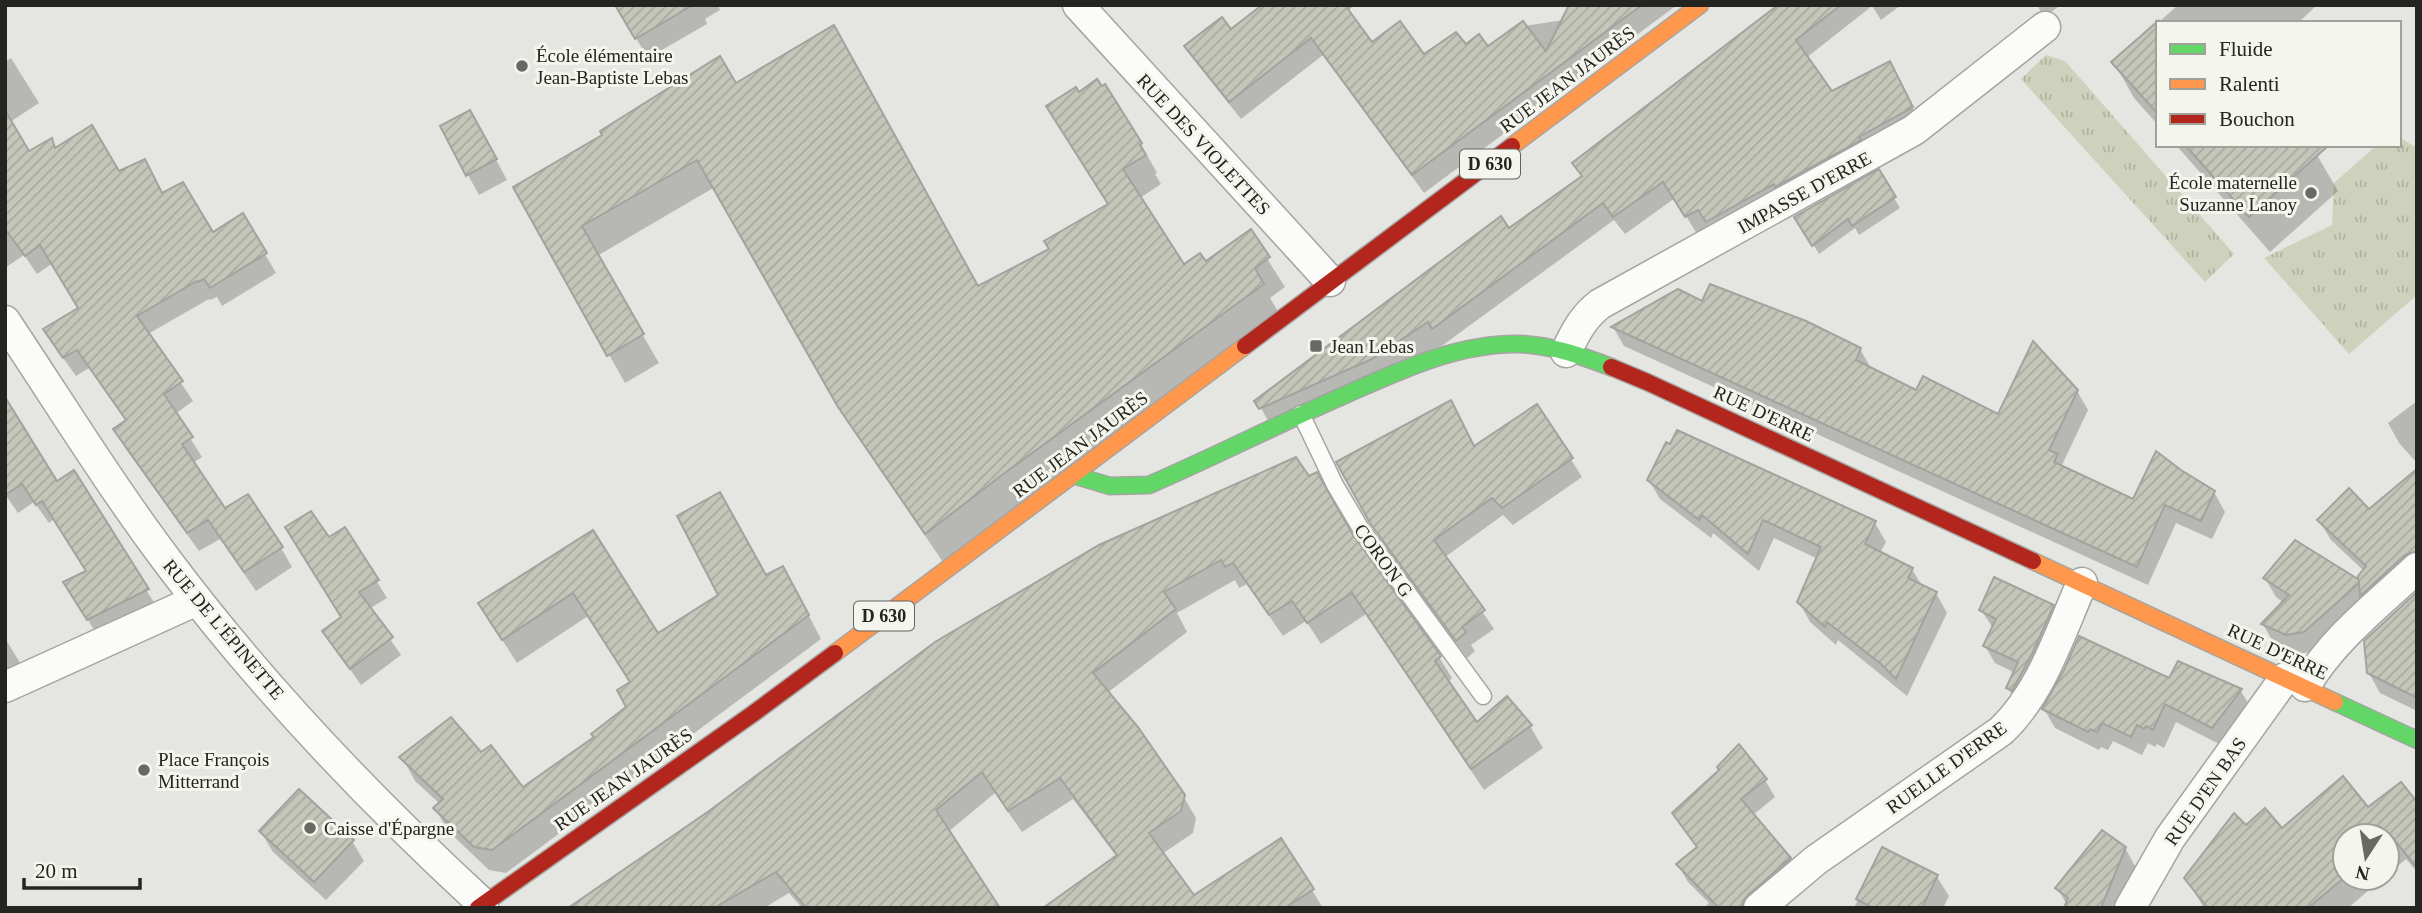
<svg xmlns="http://www.w3.org/2000/svg" width="2422" height="913" font-family="Georgia,serif">
<style>
.grass{fill:url(#grass-tufts)}
.shadow{fill:#0003}
.building{fill:url(#building-hatch);stroke:#a2a39f;stroke-width:2}
.lines{fill:none;stroke-linecap:round;stroke-linejoin:round}
.lane-casing{stroke:#a4a5a1;stroke-width:19}
.street-casing{stroke:#a4a5a1;stroke-width:33}
.fast-casing{stroke:#a4a5a1;stroke-width:19}
.slow-casing{stroke:#a4a5a1;stroke-width:19}
.jam-casing{stroke:#a4a5a1;stroke-width:19}
.lane{stroke:#fbfbfa;stroke-width:16}
.street{stroke:#fbfbfa;stroke-width:30}
.fast{stroke:#63d668;stroke-width:16}
.slow{stroke:#ff974d;stroke-width:16}
.jam{stroke:#b3261e;stroke-width:16}
.poi-dot{fill:#686864;stroke:#f4f5ed;stroke-width:2.5}
.labels{text-anchor:middle;stroke-width:6;stroke-linejoin:round;paint-order:stroke}
.shield{fill:#f4f5ed;stroke:#62635e;stroke-width:2}
.shield-label{font-size:18px;font-weight:bold;fill:#242421}
.poi-label{font-size:19px;fill:#242421;stroke:#f4f5ed;text-anchor:start}
.street-label{font-size:19px;fill:#242421;stroke:#f4f5ed}
</style>
<defs>
<pattern id="grass-tufts" width="24" height="20" patternUnits="userSpaceOnUse" patternTransform="scale(1.75)"><rect width="24" height="20" fill="#ced1bb"/><path d="M3 7l-1-3M5 7V3M7 7l1-3M15 17l-1-3M17 17v-4M19 17l1-3" fill="none" stroke="#b1b3a0"/></pattern>
<pattern id="building-hatch" width="6" height="6" patternUnits="userSpaceOnUse" patternTransform="scale(1.75)"><rect width="6" height="6" fill="#c4c6b9"/><path d="M-1 1l2-2M0 6l6-6M5 7l2-2" fill="none" stroke="#a8aa9f"/></pattern>
</defs>
<rect width="100%" height="100%" fill="#e5e6e1"/>
<g class="grass">
<polygon points="2046,55 2065,61 2234,254 2205,282 2021,79"/>
<polygon points="2399,137 2417,148 2417,295 2349,354 2264,258 2332,225 2334,183 2377,145 2399,145"/>
</g>
<g class="shadow">
<polygon points="616,5 718,5 720,10 705,19 707,24 648,58"/>
<polygon points="1265,5 1371,44 1424,56 1465,47 1488,49 1518,27 1577,18 1568,5 1677,5 1424,193 1323,55 1241,119 1198,65 1187,47 1231,31"/>
<polygon points="1781,5 1901,5 1881,20 1872,6 1806,58 1831,93 1899,81 1921,125 1697,234 1675,198 1625,234 1614,220 1443,345 1271,426 1257,401 1582,177 1574,163"/>
<polygon points="2037,5 2061,5 2044,17"/>
<polygon points="2178,5 2317,5 2298,23 2158,23"/>
<polygon points="2158,23 2158,125 2134,98 2114,62"/>
<polygon points="11,58 39,103 10,122 28,153 51,141 56,150 119,173 145,161 163,195 212,234 242,215 276,273 222,306 217,297 210,300 209,299 148,334 193,401 175,414 202,457 193,463 225,510 281,548 292,567 256,591 220,539 199,551 126,449 115,430 127,422 89,368 76,376 56,348 45,329 80,309 53,263 37,274 24,255 5,268 5,62"/>
<polygon points="735,86 978,288 1052,250 1110,206 1065,136 1141,144 1157,173 1155,174 1161,184 1140,198 1184,267 1206,263 1250,232 1285,287 1270,298 1279,313 943,562 857,436 715,187 597,256 659,363 625,383 515,187"/>
<polygon points="481,132 507,180 479,195 468,175"/>
<polygon points="2176,145 2308,145 2317,155 2338,191 2270,252"/>
<polygon points="1878,172 1900,208 1859,235 1855,228 1819,254 1796,217"/>
<polygon points="1702,303 1860,349 1872,370 1917,393 1998,416 2077,391 2088,410 2062,465 2064,469 2134,502 2180,472 2214,492 2225,512 2212,539 2176,523 2148,585 1624,346 1613,327"/>
<polygon points="5,400 57,483 73,472 158,609 99,638 77,602 88,572 54,519 49,523 34,502 18,513 5,494"/>
<polygon points="2417,401 2417,463 2399,443 2388,423"/>
<polygon points="1537,406 1582,477 1513,525 1503,515 1445,557 1494,629 1471,645 1475,651 1467,658 1382,542 1338,463 1475,448"/>
<polygon points="2417,471 2417,574 2315,651 2298,654 2274,644 2263,624 2284,603 2276,597 2265,578 2360,583 2364,571 2331,540 2319,520 2369,512"/>
<polygon points="1649,480 1875,523 1886,542 1880,553 1912,569 1922,586 1936,593 1947,613 1907,696 1838,640 1836,645 1810,622 1799,602 1818,559 1774,538 1759,571 1713,533 1711,538 1660,499"/>
<polygon points="345,530 387,598 369,609 401,655 361,685 324,632 343,618 329,540"/>
<polygon points="593,533 658,635 766,577 796,591 821,639 506,873 489,870 448,831 435,808 440,804 415,781 402,757 481,754 523,789 596,738 629,708 631,683 588,616 517,663 494,627"/>
<polygon points="1353,539 1439,657 1452,678 1448,682 1477,724 1530,726 1543,748 1484,790 1366,614 1321,644 1306,621 1283,636 1247,584 1239,588 1235,580 1177,613 1187,632 1107,693 1183,796 1196,818 1193,833 1162,854 1194,897 1281,840 1323,908 1075,908 1117,857 1073,799 1022,832 995,793 948,832 998,908 802,908 789,893 764,908 572,908 1100,547"/>
<polygon points="2417,594 2417,711 2380,693 2369,673"/>
<polygon points="2053,606 2063,624 2018,705 2008,688 2015,673 1995,663 1985,646 1993,628 1981,610"/>
<polygon points="5,638 25,671 5,679"/>
<polygon points="2179,664 2241,691 2252,710 2223,746 2176,722 2164,748 2157,744 2155,747 2148,743 2142,755 2113,741 2108,750 2101,747 2099,750 2055,728 2044,709 2170,681"/>
<polygon points="1765,780 1775,797 1753,815 1790,859 1800,876 1762,908 1704,908 1709,903 1688,882 1678,865 1698,849 1674,813"/>
<polygon points="2417,804 2417,872 2406,859 2387,875 2387,836 2345,836 2345,878 2383,878 2348,908 2204,908 2186,879 2245,828 2282,830 2368,810"/>
<polygon points="261,832 352,841 364,861 326,900 273,852"/>
<polygon points="2125,848 2139,873 2125,908 2066,908 2067,905 2058,889"/>
<polygon points="1882,850 1937,877 1949,896 1943,908 1854,908"/>
</g>
<g class="building">
<polygon points="615,5 693,5 635,39"/>
<polygon points="1262,5 1353,5 1348,9 1372,42 1400,21 1424,54 1456,32 1466,44 1479,34 1488,46 1523,21 1546,51 1569,5 1642,5 1412,175 1311,38 1229,102 1184,46 1222,17 1231,29"/>
<polygon points="1778,5 1841,5 1796,40 1832,91 1890,61 1913,107 1859,137 1861,140 1775,187 1774,184 1706,222 1698,210 1685,217 1663,182 1613,217 1603,203 1432,329 1428,322 1372,359 1259,409 1254,401 1501,216 1509,228 1582,176 1572,163"/>
<polygon points="2158,21 2158,114 2111,62"/>
<polygon points="834,25 978,286 1049,249 1044,241 1108,204 1046,106 1076,87 1079,92 1097,79 1102,86 1105,84 1142,143 1140,145 1146,155 1123,169 1184,264 1200,253 1206,261 1251,229 1270,257 1255,268 1264,284 1002,475 925,534 838,407 697,160 582,226 644,334 607,356 513,187 602,135 600,131 720,56 736,83"/>
<polygon points="5,110 29,151 52,138 55,148 92,125 119,171 145,159 162,193 183,182 213,232 243,213 267,253 210,288 204,279 198,282 197,281 137,316 183,381 164,394 193,437 182,444 225,508 248,494 283,547 244,572 208,520 187,533 113,429 126,420 77,350 63,358 43,329 78,308 40,245 25,256 5,229"/>
<polygon points="470,110 497,159 466,176 440,126"/>
<polygon points="2185,145 2329,145 2249,217"/>
<polygon points="1879,169 1896,197 1852,226 1848,219 1812,246 1794,217"/>
<polygon points="1710,284 1806,321 1861,348 1856,360 1916,390 1923,376 1998,414 2033,341 2078,390 2049,450 2058,454 2054,462 2133,499 2156,451 2181,470 2215,491 2201,521 2165,505 2137,567 1611,327 1678,289 1702,301"/>
<polygon points="5,397 57,481 74,470 149,589 87,620 63,582 86,571 42,501 36,505 22,484 5,495"/>
<polygon points="1451,400 1474,446 1537,404 1573,458 1502,508 1492,498 1434,540 1485,610 1462,627 1466,632 1456,641 1370,523 1336,462"/>
<polygon points="1677,430 1876,521 1865,544 1913,568 1908,578 1937,592 1896,679 1881,664 1827,622 1825,627 1797,602 1821,547 1763,520 1748,554 1702,515 1699,520 1647,480 1666,442 1670,444"/>
<polygon points="1296,457 1309,476 1317,472 1353,535 1441,656 1435,661 1477,722 1507,696 1532,725 1471,769 1352,593 1307,623 1292,601 1269,615 1233,563 1225,567 1221,560 1164,592 1176,609 1093,673 1138,727 1185,795 1181,811 1149,833 1194,895 1281,838 1314,889 1285,908 1043,908 1117,855 1060,778 1008,811 982,772 936,810 1000,908 806,908 776,872 714,908 568,908 709,811 935,642 1099,545"/>
<polygon points="2417,469 2417,551 2405,555 2360,596 2359,583 2304,632 2286,635 2261,624 2289,595 2263,578 2295,540 2358,579 2358,576 2366,566 2317,520 2349,488 2369,509"/>
<polygon points="720,492 766,575 783,566 809,615 492,850 474,847 433,808 443,799 399,757 451,717 481,752 491,745 523,787 594,737 591,734 626,707 617,690 630,682 573,593 502,640 478,603 593,530 658,633 718,595 677,516"/>
<polygon points="311,511 329,537 345,527 379,580 359,592 393,637 350,669 322,631 341,617 285,527"/>
<polygon points="1994,577 2054,605 2032,654 2012,691 2006,688 2018,662 1983,646 1996,619 1979,610"/>
<polygon points="2417,592 2417,698 2367,673 2364,641"/>
<polygon points="2079,636 2169,678 2178,661 2242,689 2212,728 2165,704 2153,730 2146,726 2144,729 2137,725 2131,737 2102,723 2097,732 2090,729 2088,732 2042,709 2064,670"/>
<polygon points="1739,744 1767,779 1741,799 1791,858 1748,895 1743,901 1742,908 1719,908 1676,864 1697,847 1672,813 1719,770 1717,767"/>
<polygon points="2343,776 2368,807 2401,782 2417,802 2417,868 2392,837 2387,841 2387,836 2345,836 2345,877 2308,908 2208,908 2184,878 2234,813 2246,825 2265,808 2282,828"/>
<polygon points="299,789 354,840 314,882 259,831"/>
<polygon points="2102,830 2126,847 2101,908 2064,908 2068,898 2055,888"/>
<polygon points="1882,847 1938,875 1922,908 1873,908 1856,899"/>
</g>
<g class="lines">
<defs>
<polyline id="lane" points="1301,414 1335,485 1361,529 1483,696"/>
<g id="street">
<polyline points="1078,5 1330,281"/>
<path d="M 5,321 C 59,402 110,485 168,562 C 261,686 369,799 483,904"/>
<path d="M 1566,352 C 1575,333 1583,317 1600,304 L 1914,130 L 2045,27"/>
<path d="M 2305,686 C 2333,639 2377,605 2417,568"/>
<polyline points="5,687 197,600"/>
<path d="M 1759,908 L 1816,860 L 2001,731 C 2042,692 2059,635 2082,583"/>
<polyline points="2130,908 2170,838 2285,678"/>
</g>
<g id="fast">
<path d="M 1073,475 L 1110,486 L 1149,485 C 1216,456 1280,423 1347,394 C 1401,370 1458,343 1519,344 C 1551,345 1582,356 1611,367"/>
<polyline points="2335,702 2417,740"/>
</g>
<g id="slow">
<polyline points="1512,146 1700,5"/>
<polyline points="2033,561 2335,702"/>
<polyline points="835,653 1245,346"/>
</g>
<g id="jam">
<polyline points="1245,346 1512,146"/>
<polyline points="1611,367 1647,382 2033,561"/>
<polyline points="478,908 754,713 835,653"/>
</g>
</defs>
<use href="#lane" class="lane-casing"/>
<use href="#street" class="street-casing"/>
<use href="#fast" class="fast-casing"/>
<use href="#slow" class="slow-casing"/>
<use href="#jam" class="jam-casing"/>
<use href="#lane" class="lane"/>
<use href="#street" class="street"/>
<use href="#fast" class="fast"/>
<use href="#slow" class="slow"/>
<use href="#jam" class="jam"/>
</g>
<g class="poi-dot">
<circle cx="522" cy="66" r="7"/>
<circle cx="2311" cy="193" r="7"/>
<rect x="1309" y="339" width="14" height="14" rx="3.5"/>
<circle cx="144" cy="770" r="7"/>
<circle cx="310" cy="828" r="7"/>
</g>
<g class="labels">
<g class="shield">
<rect x="1460" y="149.5" width="60" height="29" rx="5"/>
<rect x="854" y="601.5" width="60" height="29" rx="5"/>
</g>
<g class="shield-label">
<text x="1490" y="170">D 630</text>
<text x="884" y="622">D 630</text>
</g>
<g class="poi-label">
<text x="536" y="62">École élémentaire<tspan x="536" dy="22">Jean-Baptiste Lebas</tspan></text>
<text x="2297" y="189" text-anchor="end">École maternelle<tspan x="2297" dy="22">Suzanne Lanoy</tspan></text>
<text x="1330" y="353">Jean Lebas</text>
<text x="158" y="766">Place François<tspan x="158" dy="22">Mitterrand</tspan></text>
<text x="324" y="835">Caisse d'Épargne</text>
</g>
<g class="street-label">
<text transform="translate(1567 79) rotate(-37)" y="7">RUE JEAN JAURÈS</text>
<text transform="translate(1204 144) rotate(47)" y="7">RUE DES VIOLETTES</text>
<text transform="translate(1804 192) rotate(-29)" y="7">IMPASSE D'ERRE</text>
<text transform="translate(1764 413) rotate(25)" y="7">RUE D'ERRE</text>
<text transform="translate(1080 444) rotate(-37)" y="7">RUE JEAN JAURÈS</text>
<text transform="translate(1384 560) rotate(54)" y="7">CORON G</text>
<text transform="translate(224 629) rotate(50)" y="7">RUE DE L'ÉPINETTE</text>
<text transform="translate(2278 651) rotate(25)" y="7">RUE D'ERRE</text>
<text transform="translate(1946 767) rotate(-36)" y="7">RUELLE D'ERRE</text>
<text transform="translate(623 779) rotate(-35)" y="7">RUE JEAN JAURÈS</text>
<text transform="translate(2205 791) rotate(-55)" y="7">RUE D'EN BAS</text>
</g>
</g>
<rect width="2422" height="913" fill="none" stroke="#242421" stroke-width="14"/>
<rect x="2156" y="21" width="245" height="126" fill="#f4f5ed" stroke="#a1a19b" stroke-width="2"/>
<rect x="2170" y="44" width="35" height="10" fill="#63d668" stroke="#a1a19b" stroke-width="2"/>
<text x="2219" y="56" font-size="21" fill="#242421">Fluide</text>
<rect x="2170" y="79" width="35" height="10" fill="#ff974d" stroke="#a1a19b" stroke-width="2"/>
<text x="2219" y="91" font-size="21" fill="#242421">Ralenti</text>
<rect x="2170" y="114" width="35" height="10" fill="#b3261e" stroke="#a1a19b" stroke-width="2"/>
<text x="2219" y="126" font-size="21" fill="#242421">Bouchon</text>
<g transform="translate(2366 857) rotate(192)"><circle r="33" fill="#f4f5ed" stroke="#a1a19b" stroke-width="2"/>
<path d="M0-5L12 26L0 18L-12 26Z" fill="#686864"/>
<text y="-10" font-size="19" font-weight="bold" text-anchor="middle" fill="#242421">N</text>
</g>
<path d="M24 878v10h116v-10" fill="none" stroke="#242421" stroke-width="3.5"/>
<text x="35" y="878" font-size="21" fill="#242421" stroke="#f4f5ed" stroke-width="5" paint-order="stroke">20 m</text>
</svg>
